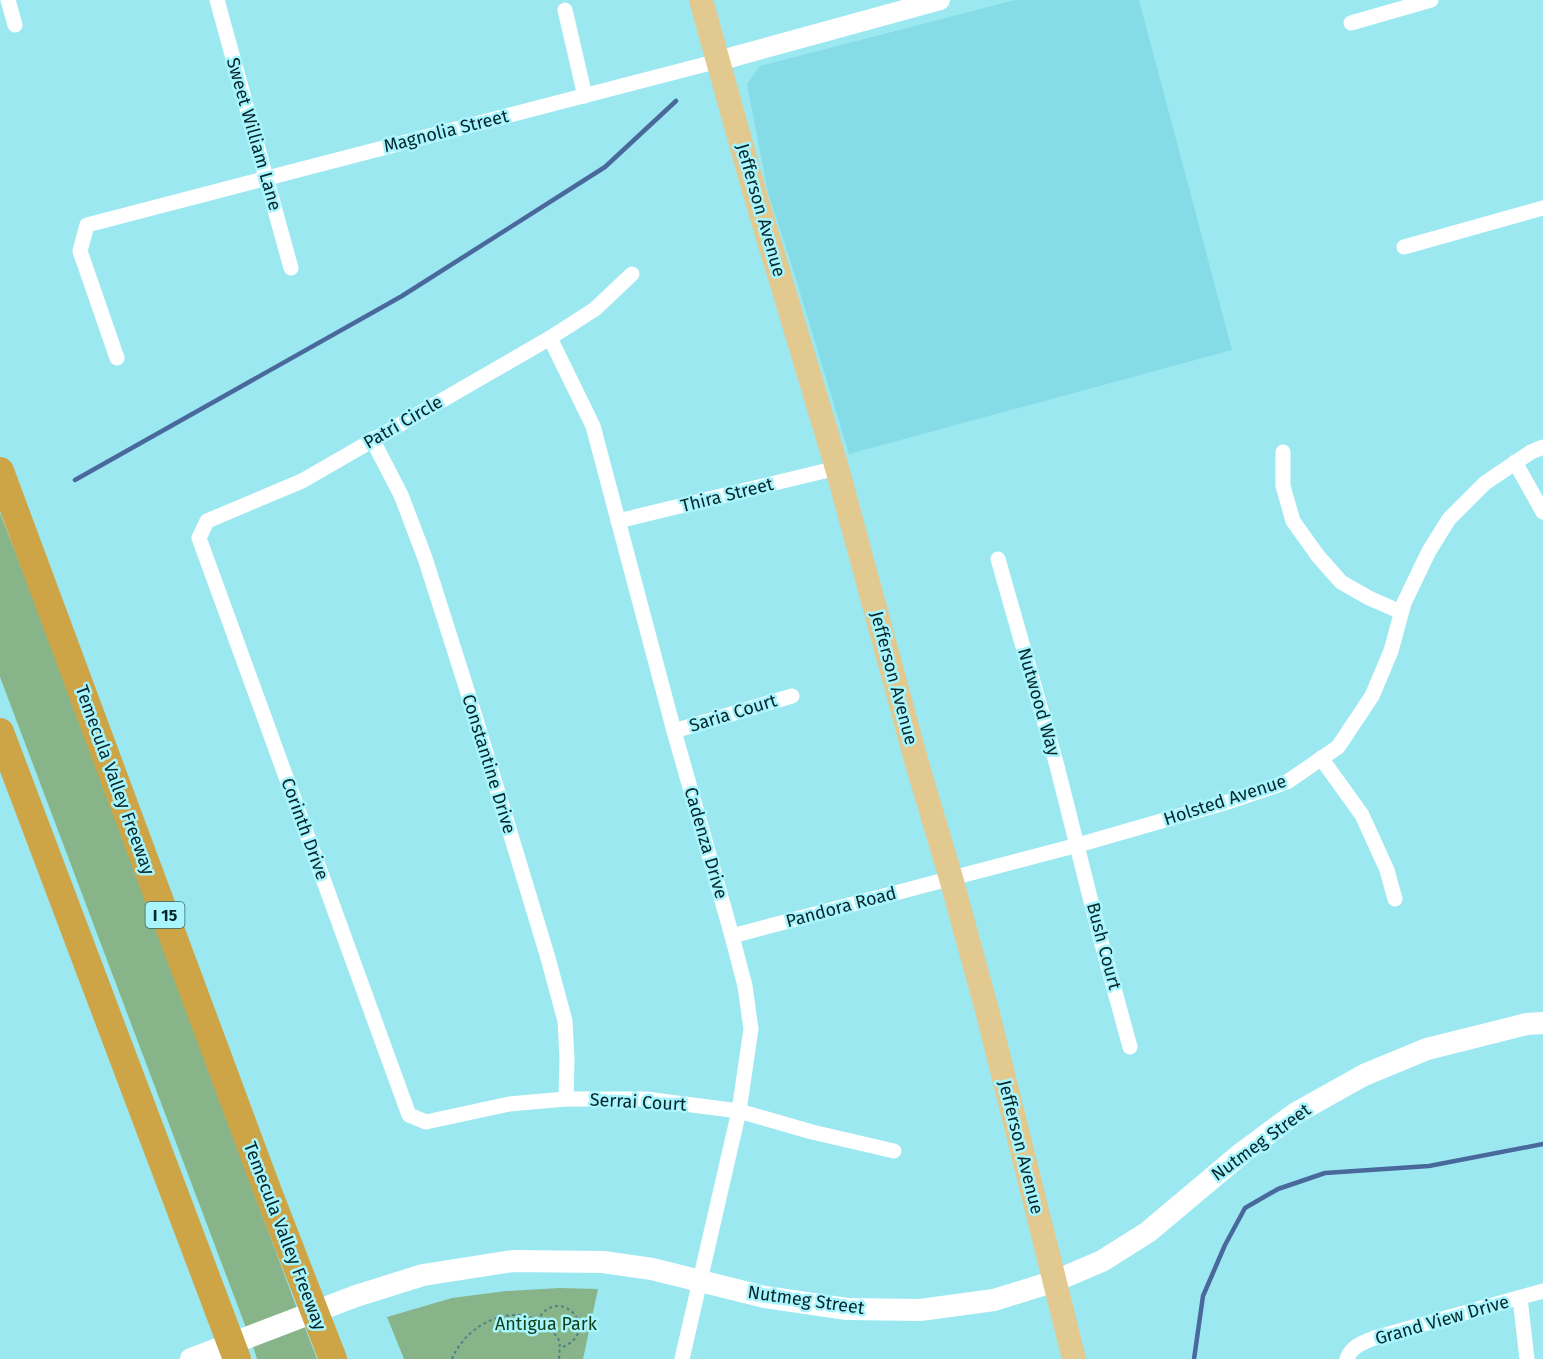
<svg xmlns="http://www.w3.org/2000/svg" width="1543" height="1359" font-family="'Fira Sans',sans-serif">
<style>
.built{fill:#85dce7}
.green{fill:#87b589}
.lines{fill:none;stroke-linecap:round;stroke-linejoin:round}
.stream{stroke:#49689c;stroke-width:4.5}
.path{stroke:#4d8288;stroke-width:2;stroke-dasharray:3 3;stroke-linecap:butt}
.minor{stroke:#fff;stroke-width:15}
.tertiary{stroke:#fff;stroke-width:20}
.secondary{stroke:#fff;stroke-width:22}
.primary{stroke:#e2c990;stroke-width:24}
.motorway{stroke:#cea546;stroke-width:28}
.labels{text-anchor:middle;stroke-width:5;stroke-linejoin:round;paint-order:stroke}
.shield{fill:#a9f5fe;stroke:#36646a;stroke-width:1.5}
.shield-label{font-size:16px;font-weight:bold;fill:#05262a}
.street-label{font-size:18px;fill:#05262a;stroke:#a9f5fe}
.park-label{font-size:18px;fill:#104117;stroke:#a9f5fe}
</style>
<rect width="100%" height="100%" fill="#9ce8f1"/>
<polygon class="built" points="1015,0 1139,0 1232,350 849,454 791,263 768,193 747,84 760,66"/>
<g class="green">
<polygon points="0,513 32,595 299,1314 248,1333 0,677"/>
<polygon points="560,1288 598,1289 583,1359 404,1359 387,1317 452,1298 506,1291"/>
<polygon points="302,1320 317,1359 257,1359 251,1340"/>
</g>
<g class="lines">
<g class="stream">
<polyline points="75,480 402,296 605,167 676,101"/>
<polyline points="1194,1359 1203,1296 1225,1245 1245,1208 1278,1189 1325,1173 1429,1166 1543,1144"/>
</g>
<g class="path">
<path d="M 537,1321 C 559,1281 605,1332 560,1348"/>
<path d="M 452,1359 C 470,1315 534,1295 560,1342 L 559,1359"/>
</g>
<g class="minor">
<polyline points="8,0 15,25"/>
<polyline points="217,0 291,268"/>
<polyline points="565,10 585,96"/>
<polyline points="1351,23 1431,0"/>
<polyline points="1404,247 1543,208"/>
<polyline points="632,274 595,309 550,338 302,481 207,521 199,538 409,1115 426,1122 509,1104 566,1099 646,1099 739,1111 812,1132 894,1151"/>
<polyline points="550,338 593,426 674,731 732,936 745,986 751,1029 739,1111 682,1359"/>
<polyline points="117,358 80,251 87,225 718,61"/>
<polyline points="372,439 401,495 425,558 467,690 548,958 565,1021 567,1059 566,1099"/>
<polyline points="1283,452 1283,486 1293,521 1318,556 1341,582 1369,598 1401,612"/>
<polyline points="1515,462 1543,512"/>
<polyline points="618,521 837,468"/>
<polyline points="998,559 1057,766 1100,937 1130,1047"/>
<polyline points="674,731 792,696"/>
<polyline points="1321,758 1362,815 1387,870 1395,899"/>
<polyline points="732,936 1078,845 1231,801 1287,782 1338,747 1372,696 1391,651 1404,603 1429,551 1449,519 1485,483 1531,452 1543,447"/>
<polyline points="1520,1298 1527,1359"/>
<path d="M 1347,1359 C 1351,1346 1363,1343 1374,1338 L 1543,1291"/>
</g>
<polyline class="tertiary" points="718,61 940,0"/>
<polyline class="secondary" points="191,1359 356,1296 423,1275 513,1261 603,1262 652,1269 765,1297 847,1309 920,1310 994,1300 1055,1281 1102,1261 1148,1232 1242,1153 1296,1113 1364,1075 1427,1049 1527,1024 1543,1023"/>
<polyline class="primary" points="701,0 755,194 837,468 918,767 951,878 988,1014 1074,1359"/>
<g class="motorway">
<polyline points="0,471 268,1192 333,1359"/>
<polyline points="0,732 237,1359"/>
</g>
</g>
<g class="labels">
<rect class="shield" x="145.5" y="902" width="39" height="26" rx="4.5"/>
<g class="shield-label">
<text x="165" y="921">I 15</text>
</g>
<g class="street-label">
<text transform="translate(446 131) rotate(-14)" y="6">Magnolia Street</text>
<text transform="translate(254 134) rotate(74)" y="6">Sweet William Lane</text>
<text transform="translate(761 210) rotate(74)" y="6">Jefferson Avenue</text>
<text transform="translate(403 422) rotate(-30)" y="6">Patri Circle</text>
<text transform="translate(727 495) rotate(-14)" y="6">Thira Street</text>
<text transform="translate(894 678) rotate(75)" y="6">Jefferson Avenue</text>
<text transform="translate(1039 702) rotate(74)" y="6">Nutwood Way</text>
<text transform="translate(733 713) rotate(-17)" y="6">Saria Court</text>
<text transform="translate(489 764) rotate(73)" y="6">Constantine Drive</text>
<text transform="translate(115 780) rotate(70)" y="6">Temecula Valley Freeway</text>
<text transform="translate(1225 800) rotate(-18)" y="6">Holsted Avenue</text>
<text transform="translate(305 829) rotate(70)" y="6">Corinth Drive</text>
<text transform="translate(706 843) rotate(74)" y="6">Cadenza Drive</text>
<text transform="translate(841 907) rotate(-15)" y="6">Pandora Road</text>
<text transform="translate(1104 946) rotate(75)" y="6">Bush Court</text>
<text transform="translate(638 1102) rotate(3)" y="6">Serrai Court</text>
<text transform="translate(1261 1142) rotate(-36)" y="6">Nutmeg Street</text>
<text transform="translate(1021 1147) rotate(76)" y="6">Jefferson Avenue</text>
<text transform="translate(285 1236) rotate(69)" y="6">Temecula Valley Freeway</text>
<text transform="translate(806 1300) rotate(8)" y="6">Nutmeg Street</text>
<text transform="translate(1442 1320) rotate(-16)" y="6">Grand View Drive</text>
</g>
<g class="park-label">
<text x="546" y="1330">Antigua Park</text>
</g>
</g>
</svg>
